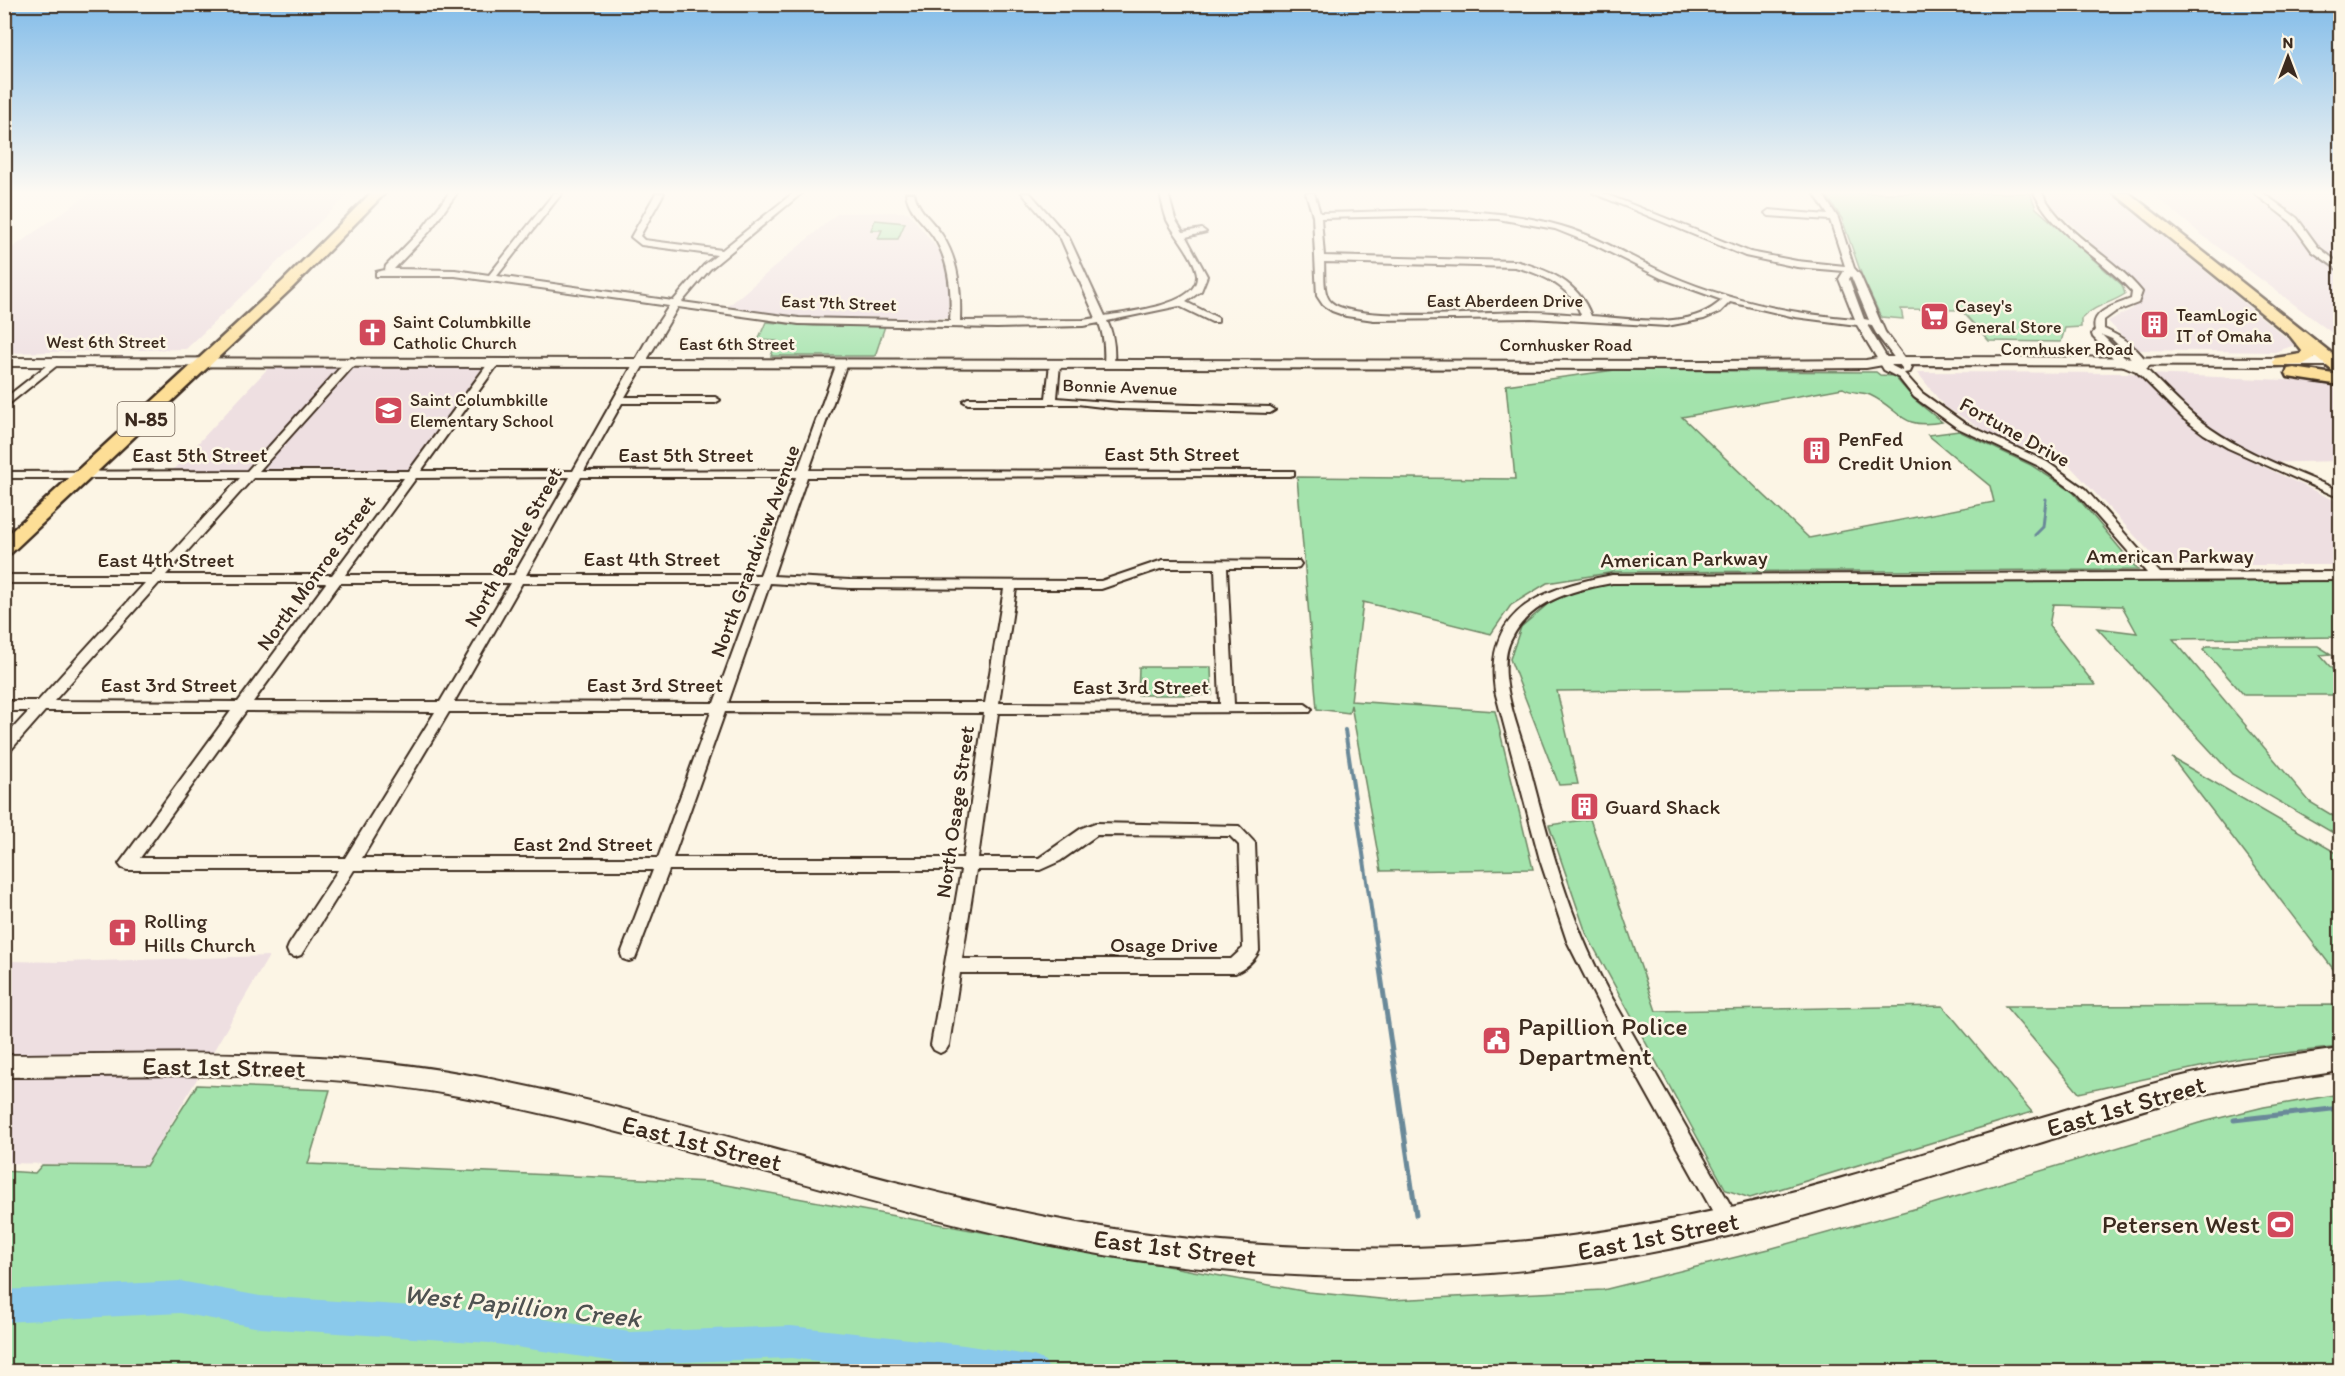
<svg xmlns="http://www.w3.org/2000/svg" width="2345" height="1376" font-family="Itim,sans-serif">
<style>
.built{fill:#eedfe1}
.green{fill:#a3e3ac;stroke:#6f8665;stroke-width:1.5}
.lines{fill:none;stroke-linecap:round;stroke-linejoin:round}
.stream-far2{stroke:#6a8999;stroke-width:3}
.stream-far1{stroke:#6a8999;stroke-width:4}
.stream{stroke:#6a8999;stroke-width:5}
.river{fill:#8ac9eb;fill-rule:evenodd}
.minor-casing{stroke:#3b2a1e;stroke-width:4}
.secondary-casing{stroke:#3b2a1e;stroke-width:4}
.primary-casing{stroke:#3b2a1e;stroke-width:5}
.minor{fill:#fcf5e5;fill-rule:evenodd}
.secondary{fill:#fcf5e5;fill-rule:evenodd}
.primary{fill:#fdde96;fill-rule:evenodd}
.labels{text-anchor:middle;stroke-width:5;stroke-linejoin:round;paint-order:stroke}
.far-street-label{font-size:18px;fill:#3b2a1e;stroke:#fcf5e5}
.far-poi-label{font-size:18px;fill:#3b2a1e;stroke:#fcf5e5;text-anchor:start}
.shield{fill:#fcf5e5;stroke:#75675a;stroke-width:1.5}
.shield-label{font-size:20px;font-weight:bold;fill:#3b2a1e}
.street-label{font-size:21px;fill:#3b2a1e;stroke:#fcf5e5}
.poi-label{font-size:21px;fill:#3b2a1e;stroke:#fcf5e5;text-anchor:start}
.near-poi-label{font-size:26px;fill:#3b2a1e;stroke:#fcf5e5;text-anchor:start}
.near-street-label{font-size:26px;fill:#3b2a1e;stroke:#fcf5e5}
.near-water-label{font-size:27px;font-style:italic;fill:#4f5251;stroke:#fcf5e5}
</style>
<rect width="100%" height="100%" fill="#fcf5e5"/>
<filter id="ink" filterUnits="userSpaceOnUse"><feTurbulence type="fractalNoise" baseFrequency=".0167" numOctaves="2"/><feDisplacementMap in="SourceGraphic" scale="12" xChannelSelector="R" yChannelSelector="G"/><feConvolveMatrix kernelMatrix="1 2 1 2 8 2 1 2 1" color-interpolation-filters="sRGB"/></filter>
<g filter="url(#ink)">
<g class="built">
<polygon points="90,193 350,193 186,349 5,353 5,253"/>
<polygon points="2048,193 2110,193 2295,345 2275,352 2135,350 2108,321 2132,309 2143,291 2054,208"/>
<polygon points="2152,193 2340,193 2340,339 2202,235"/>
<polygon points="908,212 940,252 949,277 948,318 807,317 726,308 838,213"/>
<polygon points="270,366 483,367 408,470 172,471"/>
<polygon points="1917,372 2128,373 2328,382 2340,391 2340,461 2256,463 2340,503 2340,565 2162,565 2070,466 1997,438 1944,406"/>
<polygon points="269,956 146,1166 5,1163 5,961 64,962"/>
</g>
<g class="green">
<path d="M 1825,193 L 2030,193 L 2036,208 L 2122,285 L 2125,294 C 2110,304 2093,306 2081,319 L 2081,327 L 2065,328 L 2061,342 L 1989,341 L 1961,310 L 1901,309 L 1903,319 L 1881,317 L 1862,276 L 1842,219 Z"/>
<polygon points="875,220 905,223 898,239 878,239 882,230 871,230"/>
<polygon points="766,322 815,326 885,326 875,356 771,356 777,341 758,340"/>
<path d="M 1615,370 L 1876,372 L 1880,375 L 1894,376 L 1915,400 L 1942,422 C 1899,430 1902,410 1870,395 C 1861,391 1852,394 1843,388 L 1682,417 L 1809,538 L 1994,502 L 1990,486 L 1928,435 L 1959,431 L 2031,465 L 2073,492 L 2138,570 L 1615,572 L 1547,583 L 1511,605 L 1491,634 L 1363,602 L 1351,701 L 1495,711 L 1533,869 L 1381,871 L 1351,705 L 1349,713 L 1317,709 L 1297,477 L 1515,479 L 1506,385 Z"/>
<polygon points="2340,580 2340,637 2173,639 2310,802 2340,820 2340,837 2232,774 2097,628 2137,633 2122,606 2053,604 2049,626 2095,685 1557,691 1578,784 1559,785 1510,659 1521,627 1549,603 1579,589 1613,584"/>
<polygon points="2207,646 2318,646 2331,654 2320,655 2340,678 2340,695 2244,695 2203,649"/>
<polygon points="1139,667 1211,667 1212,695 1138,695"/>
<polygon points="2172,758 2340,855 2340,978"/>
<polygon points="1590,819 1656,1011 1943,1006 2032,1112 1750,1198 1726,1190 1586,933 1549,825"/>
<polygon points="2340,1005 2340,1047 2242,1058 2079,1093 2005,1006"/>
<polygon points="197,1085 330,1090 308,1164 710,1182 1308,1292 1391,1300 1603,1290 1769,1249 1932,1204 2199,1123 2264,1107 2340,1094 2340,1371 5,1372 5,1171 35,1173 42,1165 146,1166"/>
</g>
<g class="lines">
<polyline class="stream-far2" points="2035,535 2043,527 2046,499"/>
<polyline class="stream-far1" points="1345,730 1380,970"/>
<g class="stream">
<polyline points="1380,969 1416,1215"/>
<polyline points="2234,1120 2340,1108"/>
</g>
<polygon class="river" points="180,1281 260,1296 490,1311 630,1332 791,1326 964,1345 1034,1356 1045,1361 1050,1372 913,1372 791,1358 630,1364 490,1343 260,1328 180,1313 4,1322 4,1290"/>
<defs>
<g id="minor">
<path d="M 449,193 L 457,193 L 429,232 L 394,269 L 455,270 L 489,275 L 554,193 L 562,193 L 497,276 L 673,301 L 704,265 L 717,255 L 641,245 L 631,237 L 656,193 L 664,193 L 640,236 L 644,240 L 722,250 L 793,193 L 802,193 L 710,269 L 682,302 L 799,318 L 950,321 C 952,292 950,261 933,236 C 923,221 909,212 906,193 L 914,193 C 918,211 932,220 942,235 C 959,261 961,291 960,321 L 1083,320 L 1096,318 L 1061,239 L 1022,193 L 1030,193 L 1069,238 L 1105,316 C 1127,312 1196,306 1197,277 C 1198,261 1174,234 1167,220 C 1164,212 1162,202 1160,193 L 1168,193 L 1175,219 L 1183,232 L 1202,229 L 1206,232 L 1186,237 L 1207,276 L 1201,291 L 1186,302 L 1218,318 L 1218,322 L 1212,322 L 1179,306 L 1107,321 C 1114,335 1115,349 1114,364 L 1109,367 L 1104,364 C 1105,350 1104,336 1099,323 L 1083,326 L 997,328 L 799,324 L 678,307 L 625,397 L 715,397 L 720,400 L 715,403 L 622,403 L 584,471 L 798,470 L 837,363 L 842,360 L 847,363 L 809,470 L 1294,471 L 1294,475 L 1290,476 L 807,477 L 773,576 L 850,580 L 1101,581 L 1163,560 L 1299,561 L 1301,564 L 1299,567 L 1295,568 L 1227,568 L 1234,704 L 1305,704 L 1312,709 L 1310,712 L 998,713 L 978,858 L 1039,858 L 1082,828 L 1095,823 L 1239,826 L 1255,843 L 1259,951 C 1255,960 1244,970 1235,973 L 960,973 L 949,1045 L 946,1050 L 940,1053 L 934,1050 L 931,1045 L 961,870 L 669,870 L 637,954 L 635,959 L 629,961 L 623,959 L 621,954 L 653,870 L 354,870 L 301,955 L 295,957 L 289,955 L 287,950 L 289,945 L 338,870 L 127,870 L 122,868 L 119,864 L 122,860 L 231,711 L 45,711 L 9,752 L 4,753 L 4,738 L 29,711 L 4,711 L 4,701 L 38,701 L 145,583 L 4,583 L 4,575 L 152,575 L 240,478 L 4,478 L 4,472 L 247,471 L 348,359 L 352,358 L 357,361 L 356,363 L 259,471 L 409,471 L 490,361 L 494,360 L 499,363 L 421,471 L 573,471 L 649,336 L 669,306 L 455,276 L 376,276 L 376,272 L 385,270 L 386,266 L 423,228 ZM 570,477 L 514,575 L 345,575 L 416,478 ZM 581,477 L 796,477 L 760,575 L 526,575 ZM 253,478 L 404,478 L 332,575 L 166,575 ZM 1163,568 L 1215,568 L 1220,704 L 999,703 L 1016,589 L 1101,589 ZM 159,583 L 326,583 L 238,702 L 54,701 ZM 340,583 L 510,583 L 440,702 L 253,702 ZM 522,583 L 758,583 L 714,703 L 454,702 ZM 770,583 L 850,588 L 1004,589 L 985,703 L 728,703 ZM 246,711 L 435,712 L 345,858 L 140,858 ZM 449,712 L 711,712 L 658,858 L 362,858 ZM 725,712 L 984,713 L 963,858 L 673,858 ZM 1097,835 L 1230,836 L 1239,845 L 1243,948 L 1231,959 L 962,959 L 976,870 L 1040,870 L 1060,861 Z"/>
<path d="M 1306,193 L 1314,193 L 1320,213 C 1400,212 1484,203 1561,226 C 1600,237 1633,259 1669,275 C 1727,300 1791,314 1855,319 L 1839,279 L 1844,271 L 1797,267 L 1745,256 L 1593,193 L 1603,193 L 1750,252 L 1797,261 L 1845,266 L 1830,220 L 1769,216 L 1765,213 L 1769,210 L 1828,215 L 1814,193 L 1822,193 L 1838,218 L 1854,268 L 1860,275 L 1885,332 L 1912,368 L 1910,372 L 1904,373 L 1922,393 L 1964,423 L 2047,462 L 2085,489 L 2160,573 L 2340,572 L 2340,580 L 1612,583 C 1574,590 1531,600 1512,638 C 1505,650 1505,664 1506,678 C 1509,706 1520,734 1528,761 C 1548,839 1569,918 1607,989 L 1737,1216 L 1740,1223 L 1737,1230 L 1730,1233 L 1723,1230 L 1616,1038 L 1567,941 L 1540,860 L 1495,691 C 1483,608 1545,588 1612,575 L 2147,573 L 2077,493 L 2039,466 L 1956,427 L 1914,397 L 1899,378 L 1884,370 L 1857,325 L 1795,317 L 1730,302 L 1720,312 L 1704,319 L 1667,326 L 1531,318 L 1374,320 L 1346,316 L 1332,311 L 1323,305 L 1317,296 L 1313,216 ZM 1408,216 L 1498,219 L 1555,229 L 1595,245 L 1661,278 L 1722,300 C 1689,332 1632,318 1591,316 C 1579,282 1547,269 1515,261 L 1324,256 L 1321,218 ZM 1324,262 L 1515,267 C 1542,274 1571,286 1581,315 C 1564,314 1548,312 1531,312 C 1493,311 1354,324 1331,302 C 1322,294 1325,272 1324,262 ZM 1851,276 L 1869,320 L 1864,319 L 1849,279 ZM 1867,325 L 1872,326 L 1877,335 L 1902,368 L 1902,371 L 1892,366 Z"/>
<path d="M 2034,193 L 2042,193 C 2065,236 2112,255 2142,292 L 2138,303 L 2115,312 L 2104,320 L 2104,329 C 2121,336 2141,350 2149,366 L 2146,369 C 2167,390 2187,412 2211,429 C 2250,456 2298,472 2340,491 L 2340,498 L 2228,448 L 2204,434 L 2184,419 L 2136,371 L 2119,364 L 2093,337 L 2092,334 L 2095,330 C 2090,311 2116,305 2131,299 L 2132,292 C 2101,257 2056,236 2034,193 ZM 2102,335 L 2112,339 L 2138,365 L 2127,360 Z"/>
<polygon points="2254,193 2263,193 2297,218 2318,247 2340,264 2340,271 2312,251 2291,222"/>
<polygon points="56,358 61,361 60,363 4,408 4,399"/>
<polygon points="1055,361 1060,364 1057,398 1119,403 1270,407 1275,410 1270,413 1119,409 1077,404 968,404 963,401 968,398 1046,398 1050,364"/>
</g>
<g id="secondary">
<polygon points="1883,357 2334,358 2339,359 2340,363 2334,366 1883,365 1866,368 1717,369 4,366 4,358 1717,361 1866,360"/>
<path d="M 2340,1049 L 2340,1071 C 2289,1079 2237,1086 2187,1098 C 2140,1110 2095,1125 2049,1140 C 1943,1173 1836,1209 1728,1236 C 1603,1266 1477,1279 1348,1277 C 1248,1275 1148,1265 1051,1245 C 851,1205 659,1133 458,1096 C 309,1068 156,1076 4,1077 L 4,1055 C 160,1054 316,1046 470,1075 C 666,1112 855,1179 1051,1218 C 1148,1237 1248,1247 1348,1248 C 1476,1251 1602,1237 1727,1208 C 1836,1183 1942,1147 2049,1115 C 2094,1101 2140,1086 2187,1075 C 2237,1063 2289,1056 2340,1049 Z"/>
</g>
<g id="primary">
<polygon points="371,193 385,193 293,287 11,553 4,555 4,538 283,281"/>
<polygon points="2114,193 2129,193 2340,360 2340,373 2334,372 2316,357 2302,365 2275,366 2273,362 2275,358 2301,354 2302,351 2290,336"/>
<polygon points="2294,368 2340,375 2340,385 2288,377 2286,373 2288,369"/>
</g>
</defs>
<use href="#minor" class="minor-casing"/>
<use href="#secondary" class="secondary-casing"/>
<use href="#primary" class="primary-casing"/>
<use href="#minor" class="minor"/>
<use href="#secondary" class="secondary"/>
<use href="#primary" class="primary"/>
</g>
</g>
<linearGradient id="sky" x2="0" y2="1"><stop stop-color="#82bce9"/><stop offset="0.5" stop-color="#fefaf3"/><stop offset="1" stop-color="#fefaf3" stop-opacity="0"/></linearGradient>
<rect width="2345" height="385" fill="url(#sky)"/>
<defs>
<symbol id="supermarket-square" viewBox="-11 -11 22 22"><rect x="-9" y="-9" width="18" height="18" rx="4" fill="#d1495b" stroke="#fcf5e5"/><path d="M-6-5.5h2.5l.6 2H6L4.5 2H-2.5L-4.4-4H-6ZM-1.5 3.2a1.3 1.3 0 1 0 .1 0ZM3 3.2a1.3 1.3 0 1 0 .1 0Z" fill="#fff"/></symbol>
<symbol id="building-square" viewBox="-11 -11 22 22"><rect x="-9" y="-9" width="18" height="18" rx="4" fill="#d1495b" stroke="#fcf5e5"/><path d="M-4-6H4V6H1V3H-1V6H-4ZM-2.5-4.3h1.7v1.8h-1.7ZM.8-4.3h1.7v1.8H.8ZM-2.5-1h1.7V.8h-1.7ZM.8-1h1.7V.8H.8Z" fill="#fff"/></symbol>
<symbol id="church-square" viewBox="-11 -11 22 22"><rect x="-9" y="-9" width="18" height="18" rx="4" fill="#d1495b" stroke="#fcf5e5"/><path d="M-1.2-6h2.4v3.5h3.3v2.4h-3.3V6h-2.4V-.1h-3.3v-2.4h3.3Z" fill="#fff"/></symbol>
<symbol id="school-square" viewBox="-11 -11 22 22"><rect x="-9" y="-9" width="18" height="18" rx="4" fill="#d1495b" stroke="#fcf5e5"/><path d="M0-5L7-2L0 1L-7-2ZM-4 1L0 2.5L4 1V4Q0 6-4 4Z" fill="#fff"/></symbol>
<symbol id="civic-square" viewBox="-11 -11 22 22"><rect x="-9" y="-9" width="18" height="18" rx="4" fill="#d1495b" stroke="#fcf5e5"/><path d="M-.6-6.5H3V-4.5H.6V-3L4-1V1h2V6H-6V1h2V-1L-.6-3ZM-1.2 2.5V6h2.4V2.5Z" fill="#fff"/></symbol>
<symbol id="stadium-square" viewBox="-11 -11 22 22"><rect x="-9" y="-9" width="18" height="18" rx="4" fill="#d1495b" stroke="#fcf5e5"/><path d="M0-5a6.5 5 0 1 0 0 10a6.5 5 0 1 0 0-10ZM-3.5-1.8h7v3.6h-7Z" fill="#fff"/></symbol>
</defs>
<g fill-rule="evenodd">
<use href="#supermarket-square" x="1918" y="300" width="33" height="33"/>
<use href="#building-square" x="2138" y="308" width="33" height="33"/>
<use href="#church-square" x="356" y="316" width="33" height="33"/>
<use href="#school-square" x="372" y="394" width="33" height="33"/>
<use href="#building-square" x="1800" y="434" width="33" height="33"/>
<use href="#building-square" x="1568" y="790" width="33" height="33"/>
<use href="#church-square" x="106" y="916" width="33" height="33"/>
<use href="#civic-square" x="1480" y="1024" width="33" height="33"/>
<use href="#stadium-square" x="2264" y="1208" width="33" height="33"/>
</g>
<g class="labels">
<g class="far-street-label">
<text x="1505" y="307">East Aberdeen Drive</text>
<text transform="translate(839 303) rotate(2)" y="6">East 7th Street</text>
<text x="106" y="348">West 6th Street</text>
<text x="737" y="350">East 6th Street</text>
<text x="1566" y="351">Cornhusker Road</text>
<text x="2067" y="355">Cornhusker Road</text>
<text transform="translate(1120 387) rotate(2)" y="6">Bonnie Avenue</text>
</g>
<g class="far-poi-label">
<text x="1955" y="312">Casey's<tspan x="1955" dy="21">General Store</tspan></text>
<text x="2176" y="321">TeamLogic<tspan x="2176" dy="21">IT of Omaha</tspan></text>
<text x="393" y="328">Saint Columbkille<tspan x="393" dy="21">Catholic Church</tspan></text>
<text x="410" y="406">Saint Columbkille<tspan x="410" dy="21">Elementary School</tspan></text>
</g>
<rect class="shield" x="117.5" y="402" width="57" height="34" rx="4.5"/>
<g class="shield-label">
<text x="146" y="426">N-85</text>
</g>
<g class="street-label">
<text transform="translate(2015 432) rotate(29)" y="7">Fortune Drive</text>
<text x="1172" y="461">East 5th Street</text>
<text x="200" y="462">East 5th Street</text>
<text x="686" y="462">East 5th Street</text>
<text transform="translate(513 547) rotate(-61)" y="7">North Beadle Street</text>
<text transform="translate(755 551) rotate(-70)" y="7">North Grandview Avenue</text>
<text x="2170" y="563">American Parkway</text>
<text x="652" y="566">East 4th Street</text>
<text transform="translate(1684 559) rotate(-1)" y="7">American Parkway</text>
<text x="166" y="567">East 4th Street</text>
<text transform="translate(316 573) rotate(-54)" y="7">North Monroe Street</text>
<text x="169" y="692">East 3rd Street</text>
<text x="655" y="692">East 3rd Street</text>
<text x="1141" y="694">East 3rd Street</text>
<text transform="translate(955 812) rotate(-82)" y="7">North Osage Street</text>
<text x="583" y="851">East 2nd Street</text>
<text x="1164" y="952">Osage Drive</text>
</g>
<g class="poi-label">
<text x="1838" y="446">PenFed<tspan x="1838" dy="24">Credit Union</tspan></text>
<text x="1605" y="814">Guard Shack</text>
<text x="144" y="928">Rolling<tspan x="144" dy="24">Hills Church</tspan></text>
</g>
<g class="near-poi-label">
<text x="1518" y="1035">Papillion Police<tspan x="1518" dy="30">Department</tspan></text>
<text x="2260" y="1233" text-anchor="end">Petersen West</text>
</g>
<g class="near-street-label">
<text transform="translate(224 1067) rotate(1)" y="9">East 1st Street</text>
<text transform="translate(2126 1106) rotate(-16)" y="9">East 1st Street</text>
<text transform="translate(702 1143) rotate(14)" y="9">East 1st Street</text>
<text transform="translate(1658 1236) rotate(-11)" y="9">East 1st Street</text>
<text transform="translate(1175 1248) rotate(7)" y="9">East 1st Street</text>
</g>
<g class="near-water-label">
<text transform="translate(522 1306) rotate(6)" y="9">West Papillion Creek</text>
</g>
</g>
<rect width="2345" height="1376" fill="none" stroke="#fcf5e5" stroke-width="24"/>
<rect x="12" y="12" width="2321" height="1352" fill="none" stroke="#3b2a1e" stroke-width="2" filter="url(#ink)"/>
<g transform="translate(2288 57)" stroke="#fcf5e5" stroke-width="4.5" paint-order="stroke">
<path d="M0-4.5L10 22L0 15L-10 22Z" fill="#3b2a1e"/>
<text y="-9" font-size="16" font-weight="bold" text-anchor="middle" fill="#3b2a1e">N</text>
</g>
</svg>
